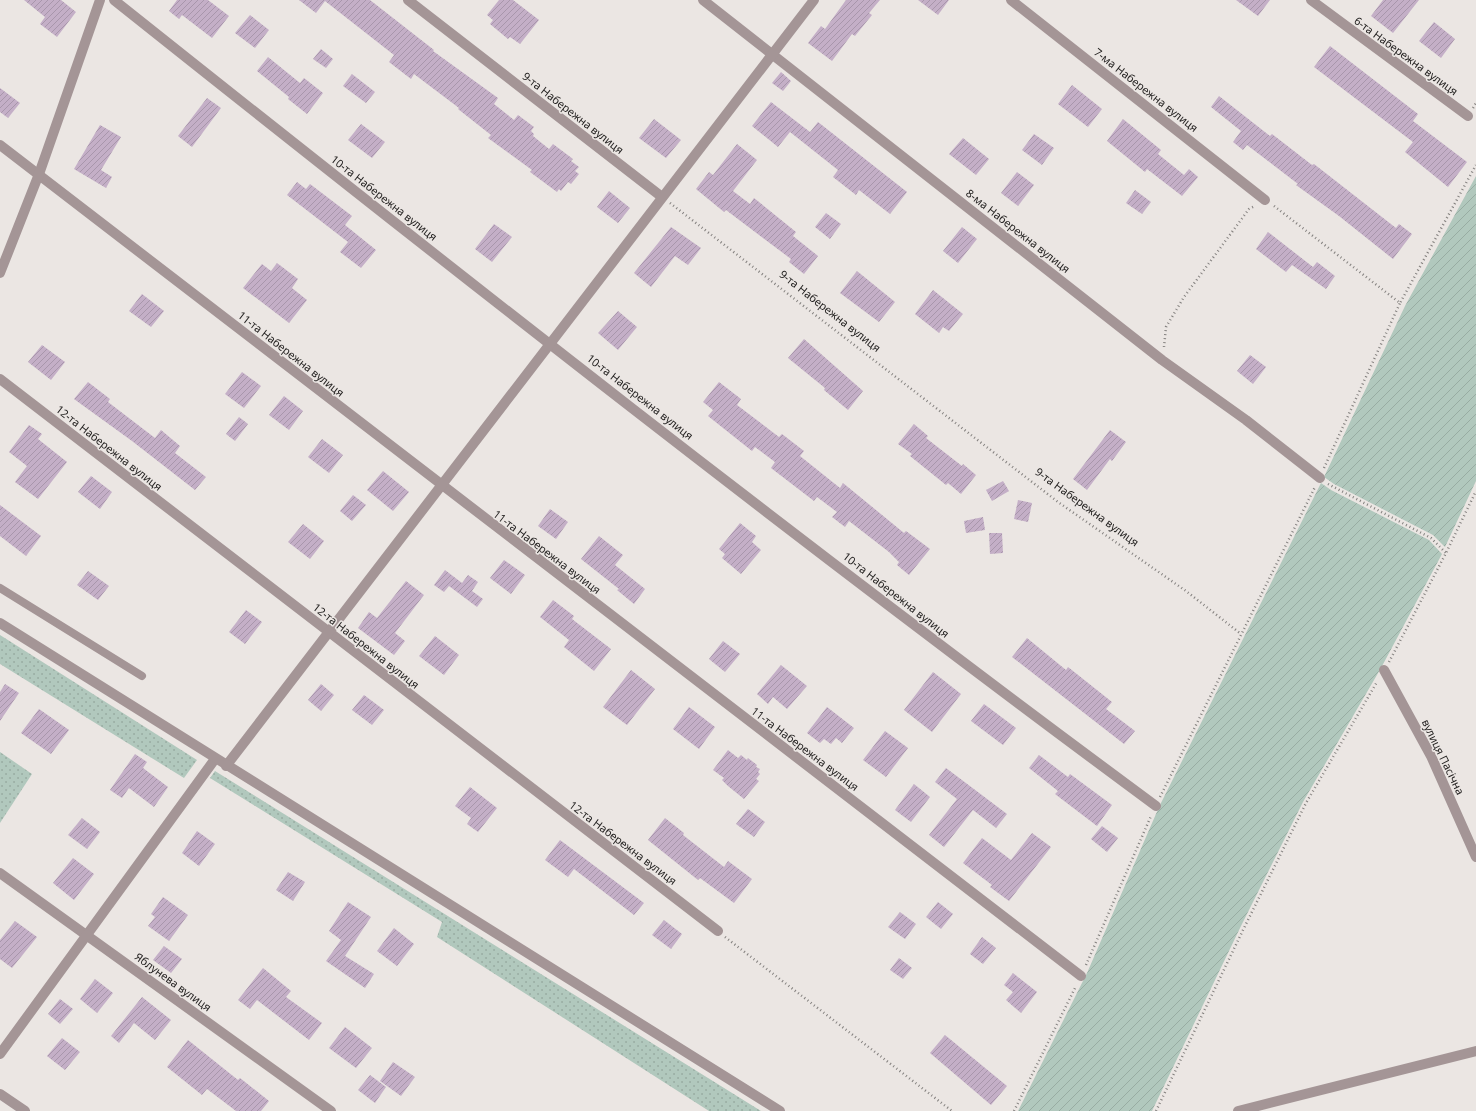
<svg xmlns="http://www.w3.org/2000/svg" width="1476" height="1111" font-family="'Noto Sans',sans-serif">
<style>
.grass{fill:url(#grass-dots)}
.garden{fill:url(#garden-furrows)}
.building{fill:url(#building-hatch)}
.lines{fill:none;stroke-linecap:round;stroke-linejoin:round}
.path{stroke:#84817f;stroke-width:2.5;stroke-dasharray:1 3;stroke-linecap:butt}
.service{stroke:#a49596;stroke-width:8}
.minor{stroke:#a49596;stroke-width:10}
.tertiary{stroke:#a49596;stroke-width:10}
.labels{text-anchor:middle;stroke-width:3;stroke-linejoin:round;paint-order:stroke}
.street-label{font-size:11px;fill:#262423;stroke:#ebe6e3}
</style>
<defs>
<pattern id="grass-dots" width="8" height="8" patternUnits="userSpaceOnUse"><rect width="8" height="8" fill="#b1c8bd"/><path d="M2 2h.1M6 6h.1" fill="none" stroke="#98aca2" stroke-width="1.8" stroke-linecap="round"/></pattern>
<pattern id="garden-furrows" width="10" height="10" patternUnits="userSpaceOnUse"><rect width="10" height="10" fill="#b1c8bd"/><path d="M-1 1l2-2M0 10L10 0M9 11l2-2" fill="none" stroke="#98aca2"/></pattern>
<pattern id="building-hatch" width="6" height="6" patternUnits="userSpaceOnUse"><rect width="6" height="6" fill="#c4afc7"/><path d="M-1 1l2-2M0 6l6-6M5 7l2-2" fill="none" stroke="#a896ab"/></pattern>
</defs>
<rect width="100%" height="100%" fill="#ebe6e3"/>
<g class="grass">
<polygon points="0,635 197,760 184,778 0,664"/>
<polygon points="0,752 32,774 0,823"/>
<polygon points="215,771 761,1111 709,1111 437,937 442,922 210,778"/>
</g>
<g class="garden">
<polygon points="1476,176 1476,481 1445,547 1433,535 1334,484 1324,477 1405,306"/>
<polygon points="1321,483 1331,490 1429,540 1442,554 1381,668 1303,802 1241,926 1152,1111 1018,1111 1087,973 1159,807"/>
</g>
<g class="building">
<polygon points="24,0 61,0 76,12 57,37 40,24 45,17"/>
<polygon points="177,0 208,0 229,16 212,38 182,15 179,19 169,11"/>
<polygon points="299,0 370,0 434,50 433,51 498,98 494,104 514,120 518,115 534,127 531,131 534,134 533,136 549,149 553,144 573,159 571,161 579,167 575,171 579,174 571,184 568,182 561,191 559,189 557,192 530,172 532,170 488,138 491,135 458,109 459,108 414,74 411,79 389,62 394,55 325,1 316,13"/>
<polygon points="499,0 513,0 539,20 520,44 510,37 508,39 490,24 493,20 487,15"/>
<polygon points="846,0 880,0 869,13 872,15 855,36 852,34 832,61 808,43 821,26 825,29"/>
<polygon points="918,0 949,0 938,15"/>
<polygon points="1236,0 1270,0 1258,16"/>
<polygon points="1383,0 1419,0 1393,33 1371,16"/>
<polygon points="250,15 269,30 255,48 235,33"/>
<polygon points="1434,22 1455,39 1441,58 1419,41"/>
<polygon points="1330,46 1418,114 1413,121 1467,162 1448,187 1405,152 1413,142 1314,67"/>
<polygon points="321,49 333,59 326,68 313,59"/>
<polygon points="268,57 300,83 304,78 323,93 307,114 288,99 289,97 257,71"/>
<polygon points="781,72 791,81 783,91 772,83"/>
<polygon points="352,74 375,92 366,103 343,86"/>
<polygon points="1072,85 1102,109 1088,127 1058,104"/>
<polygon points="0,88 20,103 8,118 0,112"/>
<polygon points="1219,96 1270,136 1272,134 1312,165 1314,164 1396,228 1399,224 1412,234 1393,259 1339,216 1296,185 1298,184 1247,145 1243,150 1233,142 1241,131 1211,107"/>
<polygon points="207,98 221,108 192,147 178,136"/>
<polygon points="771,102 810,132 818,122 907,192 890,214 859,190 856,195 833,177 838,170 790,132 778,147 752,126"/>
<polygon points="654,119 681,140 666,158 639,138"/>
<polygon points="1123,119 1161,150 1158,154 1184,175 1189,169 1198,177 1182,196 1147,169 1145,172 1107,141"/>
<polygon points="361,124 385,142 372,158 348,140"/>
<polygon points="100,125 121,137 101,170 112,177 106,188 74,169"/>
<polygon points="1034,134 1054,148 1042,165 1022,150"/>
<polygon points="963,138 989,159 976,175 949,154"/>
<polygon points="737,144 757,160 733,191 750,204 754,198 796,232 793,236 818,256 804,274 789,262 791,259 726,210 724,212 696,189 709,172 713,175"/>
<polygon points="1017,172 1034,185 1018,206 1001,193"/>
<polygon points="297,182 306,189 310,184 352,216 345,225 376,250 361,268 340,252 348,242 287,195"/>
<polygon points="1135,190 1151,202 1142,214 1126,203"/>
<polygon points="609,191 630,208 618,223 597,207"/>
<polygon points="826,213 841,224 830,239 815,227"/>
<polygon points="494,224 512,237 492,262 475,249"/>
<polygon points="671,227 701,248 688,265 675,256 651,287 634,273"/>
<polygon points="962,227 977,239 958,263 943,251"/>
<polygon points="1268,232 1313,267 1317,262 1335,276 1326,289 1292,265 1286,272 1256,249"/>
<polygon points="277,263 298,279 292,288 307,300 289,323 243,288 262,264 271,271"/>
<polygon points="857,271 895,302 879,322 840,293"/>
<polygon points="933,290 963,314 949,331 943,327 939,333 915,314"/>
<polygon points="142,294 164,311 151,327 129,311"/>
<polygon points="618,311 637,327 618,350 598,333"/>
<polygon points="804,339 863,391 848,410 824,390 825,388 788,358"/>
<polygon points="42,345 65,362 51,380 28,362"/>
<polygon points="1250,355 1266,367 1253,384 1237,371"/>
<polygon points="242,372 261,386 244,408 225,394"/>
<polygon points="88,382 110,399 108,402 155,438 161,430 180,446 175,453 206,477 195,490 132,441 74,399"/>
<polygon points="719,382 741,399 737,405 779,437 782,434 804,451 800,456 840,488 843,483 904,533 906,531 930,549 909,575 897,565 899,562 889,552 849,521 845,527 832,517 837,512 817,497 814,501 771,468 775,462 755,447 752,451 708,416 713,410 703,402"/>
<polygon points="284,396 303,411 289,430 269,415"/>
<polygon points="239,417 248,424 235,441 226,434"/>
<polygon points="914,424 928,436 926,438 962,466 963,464 976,475 961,494 948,483 946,485 910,456 912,454 898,444"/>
<polygon points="29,425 42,434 38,439 67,462 38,499 15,482 27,466 9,452"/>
<polygon points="1110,430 1126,442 1112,461 1110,459 1087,490 1073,479"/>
<polygon points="322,439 343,455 329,473 308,457"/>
<polygon points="383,471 409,492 393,511 367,490"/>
<polygon points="91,476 112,492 100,509 78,492"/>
<polygon points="1003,481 1009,491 992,501 986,490"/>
<polygon points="353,495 366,505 352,521 340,511"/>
<polygon points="1018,500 1032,503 1028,522 1014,519"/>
<polygon points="0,505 41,536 26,556 0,536"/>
<polygon points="550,509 568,522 556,539 538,526"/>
<polygon points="983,517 985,530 966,533 964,521"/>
<polygon points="740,523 756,536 752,542 761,550 741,574 722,558 725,554 719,549"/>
<polygon points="303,524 324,541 310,559 288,542"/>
<polygon points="989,533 1002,533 1003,553 990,554"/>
<polygon points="599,536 623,555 615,565 645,589 634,604 617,590 619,589 581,559"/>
<polygon points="504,560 525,575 511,594 490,578"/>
<polygon points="445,570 462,583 468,575 478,582 472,591 483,599 477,607 449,586 444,592 434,585"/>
<polygon points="88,571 109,586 98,600 77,585"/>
<polygon points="406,581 424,595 395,633 405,641 394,655 358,628 369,612 377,618"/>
<polygon points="553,600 574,616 572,619 611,649 594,671 564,647 569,640 540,617"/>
<polygon points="246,610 262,622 245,644 229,632"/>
<polygon points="435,636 459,655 444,675 419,656"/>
<polygon points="1027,638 1066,670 1068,667 1112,702 1106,709 1135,731 1124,744 1012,657"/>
<polygon points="723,641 740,654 725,672 709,659"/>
<polygon points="781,665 807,686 787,709 773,697 768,704 757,694"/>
<polygon points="631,670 655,689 627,725 603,707"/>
<polygon points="933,672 961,694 932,732 904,710"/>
<polygon points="5,684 19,693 0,721 0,692"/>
<polygon points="321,684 334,695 321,711 308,700"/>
<polygon points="364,695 384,710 372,725 352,710"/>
<polygon points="984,704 1016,728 1003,745 971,721"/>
<polygon points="689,707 715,727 699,749 673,729"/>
<polygon points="827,707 854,728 842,743 836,738 831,744 824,739 820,743 807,733"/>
<polygon points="39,709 69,730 51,754 21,733"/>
<polygon points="885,731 908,748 886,777 863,760"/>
<polygon points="728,750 738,758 741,755 747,760 748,758 757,765 756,767 760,769 758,772 760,774 756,779 759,781 744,799 728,786 722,780 724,778 713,770"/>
<polygon points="135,754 147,762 143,768 168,787 154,807 129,788 122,798 110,790"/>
<polygon points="1039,755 1068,777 1070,774 1112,805 1097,826 1055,794 1058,791 1029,768"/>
<polygon points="946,768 1007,814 996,828 973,810 944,847 929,835 957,799 935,782"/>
<polygon points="914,784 930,797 911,822 895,810"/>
<polygon points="470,787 497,808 478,832 467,824 471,818 455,806"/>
<polygon points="748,809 765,822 754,837 736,824"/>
<polygon points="82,818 100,832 87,849 68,835"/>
<polygon points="665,818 684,833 683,835 724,867 728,861 752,879 734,903 700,878 698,880 648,840"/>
<polygon points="1102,826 1118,838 1107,852 1091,839"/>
<polygon points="197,831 215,844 199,866 182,853"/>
<polygon points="1032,833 1051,847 1009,901 990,887 992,885 963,863 982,838 1011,860"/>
<polygon points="560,840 644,903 634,915 574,869 568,877 545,860"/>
<polygon points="73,858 94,874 74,900 53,883"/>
<polygon points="288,872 305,882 293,901 276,890"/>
<polygon points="163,897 188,915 169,941 148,926 155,917 151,914"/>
<polygon points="348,902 371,917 345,956 374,974 365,988 326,961 341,940 329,931"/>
<polygon points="938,902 953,914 941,929 926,917"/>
<polygon points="900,912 916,924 905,939 888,927"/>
<polygon points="664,920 682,934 671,949 652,935"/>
<polygon points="15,921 37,937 12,968 0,959 0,940"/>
<polygon points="394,928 414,944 397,966 377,951"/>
<polygon points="982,937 996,948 983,964 970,954"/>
<polygon points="164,946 182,959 171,973 153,960"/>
<polygon points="899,958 912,968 903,979 890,970"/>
<polygon points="263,968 291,991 286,997 322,1023 309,1040 257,1000 250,1009 238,1000"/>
<polygon points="1013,973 1037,992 1021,1013 1006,1000 1013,992 1004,985"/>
<polygon points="95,979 113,993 97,1013 80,999"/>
<polygon points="142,997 171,1020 155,1040 134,1023 119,1043 111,1036"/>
<polygon points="60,999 73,1009 60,1024 48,1014"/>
<polygon points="345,1027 372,1048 356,1068 329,1048"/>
<polygon points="945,1035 1007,1086 991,1105 930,1053"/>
<polygon points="62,1038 80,1052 65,1070 47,1056"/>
<polygon points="188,1040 238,1080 240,1078 269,1101 261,1111 236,1111 207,1089 202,1095 167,1067"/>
<polygon points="393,1062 415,1077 401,1096 380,1081"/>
<polygon points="370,1075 386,1087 375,1103 358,1090"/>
</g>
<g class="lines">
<g class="path">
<polyline points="1473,108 1476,103"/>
<polyline points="670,203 1058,502 1186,591 1241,634"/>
<polyline points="1274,206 1400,303 1476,165"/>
<polyline points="1164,347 1166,327 1184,297 1249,209 1255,206"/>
<polyline points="1324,468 1400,303"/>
<polyline points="1328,484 1431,538 1446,553"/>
<polyline points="1389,662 1446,553 1476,491"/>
<polyline points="1160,797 1315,487"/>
<polyline points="725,937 952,1111"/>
<polyline points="1086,965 1151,816"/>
<polyline points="1014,1111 1076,986"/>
<polyline points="1156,1111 1244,928 1306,803 1377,682"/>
</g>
<polyline class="service" points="0,588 142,676"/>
<g class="minor">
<path d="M 114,0 C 458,274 803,545 1156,806"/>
<polyline points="408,0 662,197"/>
<polyline points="703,0 1162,360 1246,420 1320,478"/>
<polyline points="1011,0 1265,200"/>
<polyline points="1311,0 1468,116"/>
<polyline points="0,145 1081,976"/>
<polyline points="0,273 39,174 100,0"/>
<polyline points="0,379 718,931"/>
<polyline points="1384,670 1431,756 1476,857"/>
<polyline points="226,766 814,0"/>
<polyline points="0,873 331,1111"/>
<polyline points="0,1054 215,759"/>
<polyline points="0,1094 25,1111"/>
<polyline points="1238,1111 1476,1051"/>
</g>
<polyline class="tertiary" points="0,623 780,1111"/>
</g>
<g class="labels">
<g class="street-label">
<text transform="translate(1406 56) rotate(36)" y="4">6-та Набережна вулиця</text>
<text transform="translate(1146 90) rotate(38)" y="4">7-ма Набережна вулиця</text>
<text transform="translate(573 113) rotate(38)" y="4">9-та Набережна вулиця</text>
<text transform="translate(384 198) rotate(38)" y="4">10-та Набережна вулиця</text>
<text transform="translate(1018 231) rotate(38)" y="4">8-ма Набережна вулиця</text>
<text transform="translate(830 311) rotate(38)" y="4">9-та Набережна вулиця</text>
<text transform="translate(291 354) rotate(38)" y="4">11-та Набережна вулиця</text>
<text transform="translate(640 397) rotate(38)" y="4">10-та Набережна вулиця</text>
<text transform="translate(109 448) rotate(38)" y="4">12-та Набережна вулиця</text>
<text transform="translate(1087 507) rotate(36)" y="4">9-та Набережна вулиця</text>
<text transform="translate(547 552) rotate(37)" y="4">11-та Набережна вулиця</text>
<text transform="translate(896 595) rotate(38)" y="4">10-та Набережна вулиця</text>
<text transform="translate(366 646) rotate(38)" y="4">12-та Набережна вулиця</text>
<text transform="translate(805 749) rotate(37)" y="4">11-та Набережна вулиця</text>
<text transform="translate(1443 757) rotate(64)" y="4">вулиця Пасічна</text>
<text transform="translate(623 843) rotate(37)" y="4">12-та Набережна вулиця</text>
<text transform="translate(173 982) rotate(36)" y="4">Яблунева вулиця</text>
</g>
</g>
</svg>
